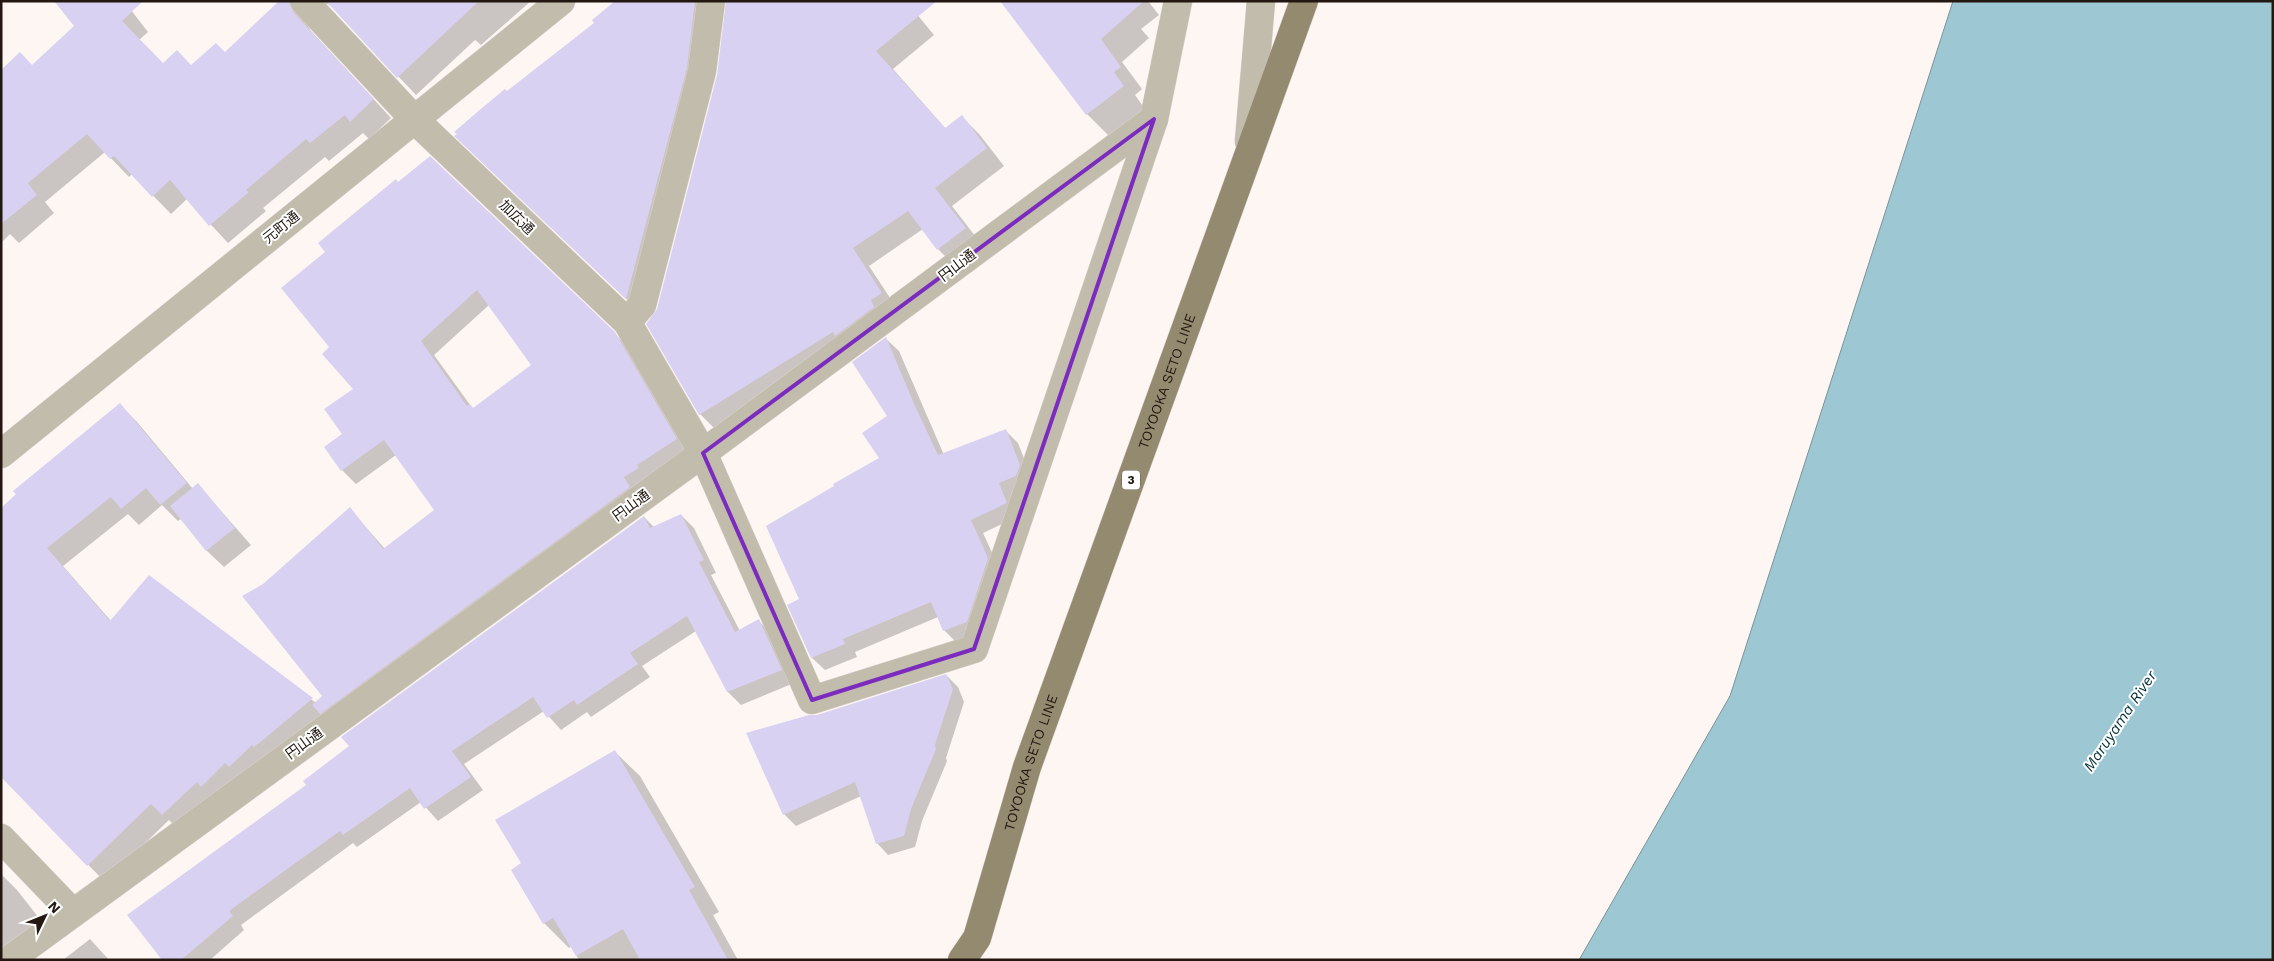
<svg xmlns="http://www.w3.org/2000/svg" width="2274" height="961" font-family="'Work Sans','Noto Sans JP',sans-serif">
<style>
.water{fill:#9dc8d3;stroke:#789399}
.shadow{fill:#0003;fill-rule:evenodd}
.building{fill:#d9d1f1;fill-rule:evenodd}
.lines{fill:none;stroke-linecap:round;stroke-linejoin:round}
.minor-casing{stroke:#dad2cf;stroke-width:29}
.tertiary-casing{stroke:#dad2cf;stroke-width:29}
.primary-casing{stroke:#dad2cf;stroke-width:29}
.minor{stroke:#c2bcad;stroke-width:28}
.tertiary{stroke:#c2bcad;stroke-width:28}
.primary{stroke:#948a6f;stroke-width:28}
.marked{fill:none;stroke:#7b2cbf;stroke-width:4;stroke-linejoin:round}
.labels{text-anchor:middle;stroke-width:4;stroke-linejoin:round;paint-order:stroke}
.shield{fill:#fff;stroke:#645d58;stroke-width:1}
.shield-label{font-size:12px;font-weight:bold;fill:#221711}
.street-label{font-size:14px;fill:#221711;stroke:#fff}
.water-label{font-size:15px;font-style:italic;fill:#053039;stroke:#fff}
</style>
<rect width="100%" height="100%" fill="#fdf6f3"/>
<polygon class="water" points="1953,1 2273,1 2273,960 1579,960 1730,696"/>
<g class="shadow">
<polygon points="124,1 148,32 139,40 163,65 192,66 225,54 281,1 531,1 481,45 475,40 416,95 332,7 328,4 320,4 307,16 307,24 311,31 391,118 369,139 363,133 329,161 325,157 263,208 266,211 228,243 187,199 171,214 132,174 129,177 105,152 45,202 54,213 19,243 10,234 1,243 1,72 32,66"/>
<polygon points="617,1 906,1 934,35 893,69 946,129 962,117 979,134 1004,166 952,206 982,245 955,266 938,249 923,229 869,266 898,310 717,431 700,414 658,309 718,75 728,3 722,4 643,315 473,153 507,93 595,23"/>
<polygon points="1001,1 1148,1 1159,15 1141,29 1149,38 1122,62 1142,89 1135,95 1145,109 1109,136 1087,114"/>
<path d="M 396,181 L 614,333 L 628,347 L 690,453 L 179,831 L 169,820 L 105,882 L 3,777 L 1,778 L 1,509 L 120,405 L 137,422 L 193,489 L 198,485 L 251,545 L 224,567 L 207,551 L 182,518 L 178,521 L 162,505 L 139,525 L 128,514 L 63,566 L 111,621 L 149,576 L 316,703 L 323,696 L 264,585 L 350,509 L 385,549 L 435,510 L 396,455 L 356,484 L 342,470 L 326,447 L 344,434 L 355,389 L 331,347 L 327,252 ZM 489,305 L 533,366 L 473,409 L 434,355 Z"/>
<polygon points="886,339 899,351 944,455 1005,430 1018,443 1032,479 1029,489 1011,496 1019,516 983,533 1001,572 979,634 957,643 944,630 938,617 855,652 857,657 825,670 812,658 801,599 881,458 888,416"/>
<polygon points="681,515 694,528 716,573 711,575 740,631 759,621 772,634 794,683 741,705 728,692 696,631 642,666 650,677 591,717 587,712 561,730 544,711 464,764 483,790 438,821 421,802 357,847 353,843 241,925 244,930 210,960 164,960 307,785 644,517 654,527"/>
<polygon points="946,675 958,687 964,702 946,758 947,761 922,821 915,847 888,855 877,843 861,796 796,826 784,814"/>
<polygon points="615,752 640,776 719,912 713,915 738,960 579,960 571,946 569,948 544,923 522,864"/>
<polygon points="1,874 17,890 46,927 1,960"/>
<polygon points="90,939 109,960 63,960"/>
</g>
<g class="building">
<polygon points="54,1 143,1 122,21 163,63 177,50 191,65 216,43 225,52 279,1 289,1 293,12 374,99 350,122 345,115 310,143 306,139 246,190 249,192 209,226 170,180 152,197 114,156 110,159 87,134 28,183 37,195 1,224 1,70 20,52 32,65 74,26"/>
<polygon points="326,1 479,1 397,78"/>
<polygon points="615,1 695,1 687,68 626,299 454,136 457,134 454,132 482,108 505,89 507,91 594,23 592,20"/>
<polygon points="726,1 937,1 876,51 945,128 962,115 987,148 935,188 966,228 937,250 908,211 853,248 882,293 871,300 874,307 835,336 833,332 699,415 646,324 657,309 717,75"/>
<polygon points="1000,1 1144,1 1101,39 1121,67 1114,72 1124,86 1086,115"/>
<path d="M 430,156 L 615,332 L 677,439 L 637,465 L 639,468 L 624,477 L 630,487 L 320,714 L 312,705 L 322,696 L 242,596 L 263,584 L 350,507 L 383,549 L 434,510 L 384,440 L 341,471 L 324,447 L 342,434 L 324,409 L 353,389 L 322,354 L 329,347 L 281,288 L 325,252 L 318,243 L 396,179 L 398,182 ZM 477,290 L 531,365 L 473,408 L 470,404 L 467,406 L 421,341 Z"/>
<polygon points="886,337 915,406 938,455 1006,429 1020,465 1016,476 999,483 1007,503 971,520 988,558 967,622 943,631 931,602 843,639 845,644 811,658 787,605 799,599 766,526 834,486 833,484 879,458 862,433 887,416 852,362"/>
<polygon points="120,403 187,483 160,505 146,488 121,509 111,497 47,548 110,621 149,575 313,698 269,735 254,747 252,745 229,767 225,763 201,787 197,782 162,815 151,804 87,866 1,777 1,508 16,494 13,491"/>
<polygon points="198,483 235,528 206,551 170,506"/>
<polygon points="681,514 704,560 699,562 735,632 759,619 782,670 727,692 687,616 630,653 638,664 577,705 574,700 547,718 533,697 452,751 471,777 424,809 410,788 343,835 340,831 229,911 233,916 181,960 162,960 127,915 306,785 303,781 349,746 341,737 644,516 650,528"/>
<polygon points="946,674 953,689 935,745 936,749 911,809 904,836 876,844 855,782 783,815 746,733 809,715 817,715"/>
<polygon points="615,750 695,887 689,890 728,960 640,960 623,929 576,956 553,918 543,924 511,870 521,863 495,820"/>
</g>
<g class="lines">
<defs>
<g id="minor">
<polyline points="304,1 414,119 627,322 703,453 812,700 974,649 1154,119"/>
<polyline points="627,322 642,305 702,71 711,1"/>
<polyline points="1,838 73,913"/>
<polyline points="9,960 703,453 1154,119 1178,1"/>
</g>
<g id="tertiary">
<polyline points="1249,141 1261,1"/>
<polyline points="1,454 561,1"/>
</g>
<g id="primary">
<path id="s1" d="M 962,960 L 977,938 L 1027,767 L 1304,1"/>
</g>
</defs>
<use href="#minor" class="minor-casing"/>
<use href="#tertiary" class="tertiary-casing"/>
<use href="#primary" class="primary-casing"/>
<use href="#minor" class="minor"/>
<use href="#tertiary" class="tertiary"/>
<use href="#primary" class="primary"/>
</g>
<path class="marked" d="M 1154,119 L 974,649 L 812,700 L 703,453 Z"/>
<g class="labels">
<rect class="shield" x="1122" y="470.5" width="18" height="19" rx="4"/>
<g class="shield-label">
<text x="1131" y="484">3</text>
</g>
<g class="street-label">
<text transform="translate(517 217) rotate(44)" y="5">加広通</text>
<text transform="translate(281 227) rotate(-39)" y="5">元町通</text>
<text transform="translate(957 265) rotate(-37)" y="5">円山通</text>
<text dy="5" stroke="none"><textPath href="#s1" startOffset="615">TOYOOKA SETO LINE</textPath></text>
<text transform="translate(631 505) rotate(-36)" y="5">円山通</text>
<text transform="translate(304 743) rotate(-36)" y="5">円山通</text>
<text dy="5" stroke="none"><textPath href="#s1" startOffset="210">TOYOOKA SETO LINE</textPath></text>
</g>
<g class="water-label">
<text transform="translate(2120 721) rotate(-56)" y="5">Maruyama River</text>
</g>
</g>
<rect width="2274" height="961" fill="none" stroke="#221711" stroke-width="5"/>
<g transform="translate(45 916) rotate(47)" stroke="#ffffff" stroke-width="4" paint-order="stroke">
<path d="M0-4L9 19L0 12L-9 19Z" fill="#221711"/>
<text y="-8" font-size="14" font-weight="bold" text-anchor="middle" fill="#221711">N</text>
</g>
</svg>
